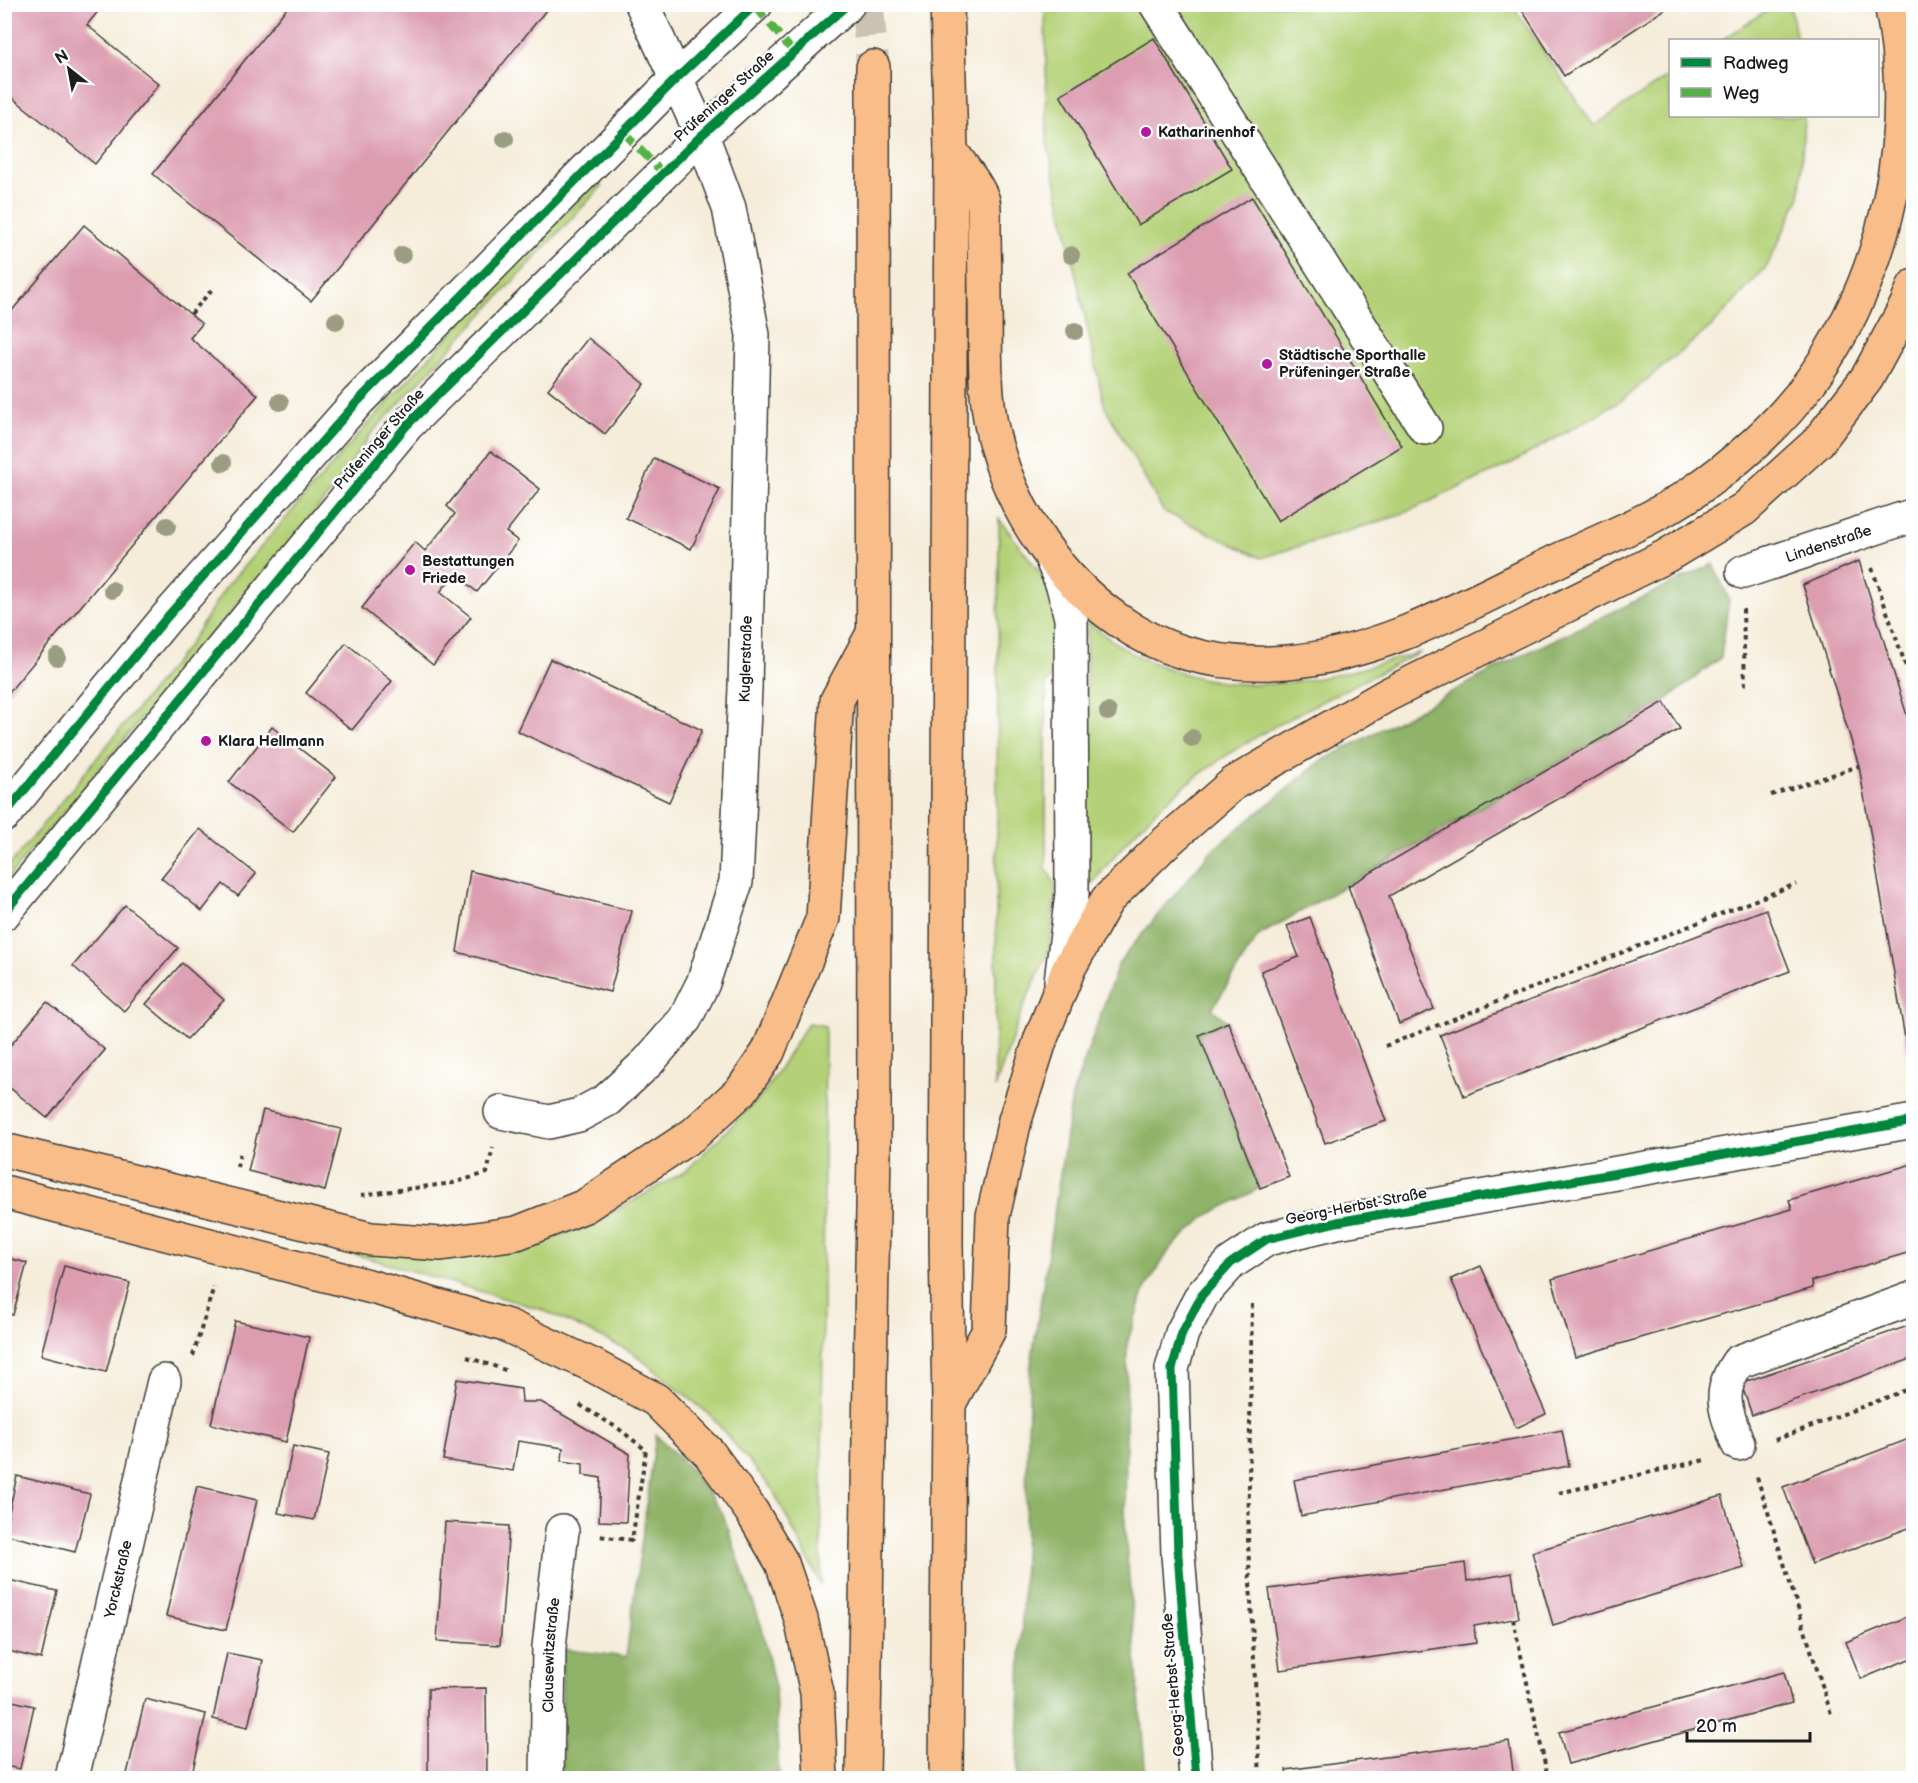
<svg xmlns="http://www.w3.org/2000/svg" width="1918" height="1783" font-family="'Balsamiq Sans',sans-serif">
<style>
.green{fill:#b4d177;stroke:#68764a;stroke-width:1.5}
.forest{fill:#8fb368;stroke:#566842;stroke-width:1.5}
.building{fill:#dc9db1}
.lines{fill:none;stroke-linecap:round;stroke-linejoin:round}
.highway-tunnel{stroke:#cac3b4;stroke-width:33;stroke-dasharray:33 16;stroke-linecap:butt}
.minor-casing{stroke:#3d3b38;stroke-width:36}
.highway-casing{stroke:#3d3b38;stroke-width:36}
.path{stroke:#3d3b38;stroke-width:4;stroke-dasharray:4.5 4.5;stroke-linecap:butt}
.minor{stroke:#fff;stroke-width:33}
.highway{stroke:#f8bd89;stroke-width:33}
.quiet{stroke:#55b145;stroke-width:8;stroke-dasharray:15 8;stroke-linecap:butt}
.cycleway-casing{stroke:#fff;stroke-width:13}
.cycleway{stroke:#00873e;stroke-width:9}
.tree{fill:#9b9d83}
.poi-dot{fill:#b5179e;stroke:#fff;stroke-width:2}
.labels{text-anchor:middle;stroke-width:5;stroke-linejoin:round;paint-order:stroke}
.street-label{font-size:15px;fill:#1c1c1c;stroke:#fff}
.poi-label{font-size:15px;font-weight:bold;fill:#1c1c1c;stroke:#fff;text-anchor:start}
</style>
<rect width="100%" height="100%" fill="#fff"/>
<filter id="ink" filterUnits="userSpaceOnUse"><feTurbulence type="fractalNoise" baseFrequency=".0167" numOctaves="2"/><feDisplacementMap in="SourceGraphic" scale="12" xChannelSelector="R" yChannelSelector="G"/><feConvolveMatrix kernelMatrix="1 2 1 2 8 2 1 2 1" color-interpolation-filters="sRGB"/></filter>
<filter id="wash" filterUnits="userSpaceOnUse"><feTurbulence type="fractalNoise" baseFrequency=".008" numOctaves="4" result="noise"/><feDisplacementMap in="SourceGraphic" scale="24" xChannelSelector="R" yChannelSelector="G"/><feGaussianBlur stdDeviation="1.35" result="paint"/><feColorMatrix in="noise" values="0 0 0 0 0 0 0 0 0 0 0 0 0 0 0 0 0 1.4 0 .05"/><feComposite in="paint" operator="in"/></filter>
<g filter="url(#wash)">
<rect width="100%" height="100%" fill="#f5edda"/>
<g class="green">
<polygon points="1776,4 1790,5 1797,40 1722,40"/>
<polygon points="1045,5 1512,5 1594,126 1670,75 1670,116 1804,116 1800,196 1767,266 1713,325 1621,401 1510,464 1400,515 1261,558 1163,511 1104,405 1047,142"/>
<polygon points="597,181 602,186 370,435 332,491 5,882 5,871 188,646 226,587 366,426 527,251"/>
<polygon points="999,519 1052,588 1063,664 1046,684 1046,868 1056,886 1049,950 1023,1007 995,1088"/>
<path d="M 1087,622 C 1101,632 1116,645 1132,653 C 1237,706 1315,682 1421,652 C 1331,698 1230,740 1156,811 C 1129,836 1107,865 1084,894 Z"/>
<polygon points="808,1023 825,1026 821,1585 773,1490 710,1415 632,1352 543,1310 297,1237 521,1246 585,1228 686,1171 763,1094"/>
</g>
<g class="forest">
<polygon points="1713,564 1729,599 1721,657 1664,702 1258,936 1212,1009 1228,1022 1199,1035 1260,1188 1206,1216 1170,1249 1143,1292 1127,1344 1125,1532 1146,1778 1017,1778 1030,1371 1072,1096 1119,962 1211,851 1320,762 1512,660"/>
<polygon points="656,1435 692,1471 723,1514 762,1628 775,1688 779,1778 562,1778 562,1649 626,1657"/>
</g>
<g id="blocks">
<g class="building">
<polygon points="4,4 104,4 87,25 159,84 95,164 4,91"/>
<polygon points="290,4 551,4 311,301 153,174"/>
<polygon points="1518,4 1673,4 1564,76"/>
<polygon points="1154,38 1232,169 1138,225 1060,95"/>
<polygon points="1252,197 1402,446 1278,521 1127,273"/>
<polygon points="84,225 202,324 190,338 258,395 4,698 4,320"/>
<polygon points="588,338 645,384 605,434 548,389"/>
<polygon points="491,451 540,489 506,532 518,541 477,592 455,574 440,592 471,617 433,665 362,608 415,542 425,551 455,514 447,506"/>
<polygon points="654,458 720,489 691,549 626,518"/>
<polygon points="1859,561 1914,738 1914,1067 1910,1068 1859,766 1803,585"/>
<polygon points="346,643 392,681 352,730 306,693"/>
<polygon points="550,659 702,730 669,802 517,731"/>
<polygon points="1664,702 1680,729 1389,896 1434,1009 1399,1024 1348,886"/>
<polygon points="272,727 336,777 293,832 229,782"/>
<polygon points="200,829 256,874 238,896 223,884 202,911 161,878"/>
<polygon points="470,871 632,911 610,992 457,952"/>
<polygon points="125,905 178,948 124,1011 73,966"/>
<polygon points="1766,909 1790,971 1464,1096 1440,1035"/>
<polygon points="1310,917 1386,1121 1325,1143 1261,971 1299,957 1287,926"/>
<polygon points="182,963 224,1000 187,1039 146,1004"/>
<polygon points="47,1002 105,1050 47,1118 4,1083 4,1053"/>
<polygon points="1228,1022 1289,1177 1260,1188 1199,1035"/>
<polygon points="263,1110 341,1129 325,1191 248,1171"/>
<polygon points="1912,1164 1914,1251 1812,1281 1813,1288 1575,1357 1552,1279 1792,1209 1789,1200"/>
<polygon points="4,1257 27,1263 13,1315 4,1313"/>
<polygon points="64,1266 130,1283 106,1372 41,1355"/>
<polygon points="1481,1266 1546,1414 1516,1428 1451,1279"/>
<polygon points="235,1321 309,1337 286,1442 211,1424"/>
<polygon points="1914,1324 1914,1358 1752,1415 1741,1383"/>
<polygon points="457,1379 521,1389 522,1402 541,1402 630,1454 626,1522 599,1521 601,1478 583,1475 583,1464 562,1461 563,1448 518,1441 513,1471 443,1460"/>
<polygon points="1562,1430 1569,1466 1301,1516 1294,1480"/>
<polygon points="1914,1437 1914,1526 1812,1564 1783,1487"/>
<polygon points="293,1446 329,1454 314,1520 278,1513"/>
<polygon points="17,1476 90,1494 75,1552 4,1534"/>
<polygon points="197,1486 257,1500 226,1630 166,1616"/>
<polygon points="1722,1496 1744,1568 1553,1625 1532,1552"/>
<polygon points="445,1522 509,1526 500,1645 437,1641"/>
<polygon points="1465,1563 1467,1581 1512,1573 1519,1618 1474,1626 1476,1643 1280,1670 1269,1589"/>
<polygon points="4,1579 57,1591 41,1659 4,1650"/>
<polygon points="1914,1614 1914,1657 1861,1679 1846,1642"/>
<polygon points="227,1653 263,1660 248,1727 213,1719"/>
<polygon points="1784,1672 1792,1703 1568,1764 1559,1732"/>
<polygon points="486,1688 487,1778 428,1778 428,1689"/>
<polygon points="4,1699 34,1706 20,1769 4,1766"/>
<polygon points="145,1699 206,1714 191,1778 126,1778"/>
<polygon points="1509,1741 1514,1778 1287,1778 1286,1770"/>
</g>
</g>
</g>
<g filter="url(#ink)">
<use href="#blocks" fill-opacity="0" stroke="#3d3b38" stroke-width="1.5"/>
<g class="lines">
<polyline class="highway-tunnel" points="867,4 873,67"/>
<defs>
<g id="minor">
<polyline points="1156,4 1425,428"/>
<polyline points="1051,557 1063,586 1071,618 1072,894 1061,981"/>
<path id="s1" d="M 1743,572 L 1914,515"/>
<polyline points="4,815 168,616 358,401 676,79 756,4"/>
<polyline points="4,913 407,425 702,135 848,4"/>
<path id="s2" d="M 501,1112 L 549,1122 L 579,1115 L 607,1100 L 648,1062 L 685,1019 L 703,983 L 736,882 L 745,688 L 753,335 L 729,208 L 702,135 L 642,4"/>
<path d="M 1738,1444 C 1726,1411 1716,1394 1738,1362 L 1914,1298"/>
<path id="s3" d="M 72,1778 L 164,1381"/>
<path id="s4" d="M 547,1778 L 549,1647 L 562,1531"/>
<polyline points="1196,1778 1178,1555 1172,1369 1182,1333 1202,1295 1231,1263 1267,1239 1337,1222 1914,1121"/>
</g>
<g id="highway">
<path d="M 951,151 C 960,164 979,187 983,201 C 985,208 984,219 984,227 C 984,250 985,272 985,295 C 986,346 982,400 997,449 C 1016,516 1060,580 1118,620 C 1168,656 1228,667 1288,662 C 1385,654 1473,601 1559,560 C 1605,538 1655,519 1696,490 C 1739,460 1783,421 1813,378 C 1887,273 1918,131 1891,4"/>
<polyline points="4,1150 371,1239 441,1244 517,1233 585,1206 694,1134 742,1090 768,1052 823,918 837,700 871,637"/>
<polyline points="4,1192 372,1287 508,1326 592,1365 656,1400 709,1453 752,1512 782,1563 801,1619 817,1693 821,1778"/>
<polyline points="950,1402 989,1330 993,1216 1015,1120 1041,1038 1069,968 1107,900 1164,844 1234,783 1387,695 1666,556 1744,509 1818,442 1867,378 1907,304 1914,286"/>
<polyline points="863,1778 874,1152 873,67"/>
<polyline points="946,1778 949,1403 946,1244 951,151 947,4"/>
</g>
</defs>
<use href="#minor" class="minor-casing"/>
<use href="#highway" class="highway-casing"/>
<g class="path">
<polyline points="191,314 214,287"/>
<polyline points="1872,568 1914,690"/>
<polyline points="1743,609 1745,688"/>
<polyline points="1771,795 1859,766"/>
<polyline points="1385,1046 1796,884"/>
<polyline points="237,1167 240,1153"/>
<polyline points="361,1195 453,1183 487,1173 493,1147"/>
<polyline points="1252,1304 1248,1543 1260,1778"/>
<polyline points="193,1356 214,1286"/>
<polyline points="467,1357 508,1371"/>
<polyline points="580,1405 619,1429 646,1450 632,1540 598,1536"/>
<polyline points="1775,1440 1914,1387"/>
<polyline points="1757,1477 1831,1714"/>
<polyline points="1559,1493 1705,1460"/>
<polyline points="1513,1619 1548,1778"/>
<polyline points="1901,1778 1914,1772"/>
</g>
<use href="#minor" class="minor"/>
<use href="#highway" class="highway"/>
<g class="quiet">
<polyline points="755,6 794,53"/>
<polyline points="623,132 663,173"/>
</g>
<defs>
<g id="cycleway">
<polyline points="4,815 168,616 358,401 676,79 756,4"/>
<polyline points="4,913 407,425 702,135 848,4"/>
<polyline points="1196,1778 1178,1555 1172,1369 1182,1333 1202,1295 1231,1263 1267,1239 1337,1222 1914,1121"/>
</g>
</defs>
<use href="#cycleway" class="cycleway-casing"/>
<use href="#cycleway" class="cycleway"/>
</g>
<g class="tree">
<circle cx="505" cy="139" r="9"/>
<circle cx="402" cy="255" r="9"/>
<circle cx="1071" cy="255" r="9"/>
<circle cx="336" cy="321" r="9"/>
<circle cx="1075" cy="331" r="9"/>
<circle cx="280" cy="402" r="9"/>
<circle cx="223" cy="463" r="9"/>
<circle cx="167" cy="526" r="9"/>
<circle cx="112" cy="590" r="9"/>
<circle cx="57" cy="657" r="9"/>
<circle cx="1108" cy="712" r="9"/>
<circle cx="1192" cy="738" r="9"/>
</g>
</g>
<g class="poi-dot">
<circle cx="1146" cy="132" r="6"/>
<circle cx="1267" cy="364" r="6"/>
<circle cx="410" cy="570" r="6"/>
<circle cx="206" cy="741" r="6"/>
</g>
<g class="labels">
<g class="street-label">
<text transform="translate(724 96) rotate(-42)" y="5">Prüfeninger Straße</text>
<text transform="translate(379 439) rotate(-49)" y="5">Prüfeninger Straße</text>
<text dy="5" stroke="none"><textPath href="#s1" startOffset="90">Lindenstraße</textPath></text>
<text dy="5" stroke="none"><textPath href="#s2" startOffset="594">Kuglerstraße</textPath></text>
<text transform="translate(1356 1206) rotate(-11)" y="5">Georg-Herbst-Straße</text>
<text dy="5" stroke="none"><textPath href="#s3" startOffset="204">Yorckstraße</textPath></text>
<text dy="5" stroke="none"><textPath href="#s4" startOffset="123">Clausewitzstraße</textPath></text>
<text transform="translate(1173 1685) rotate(-95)" y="5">Georg-Herbst-Straße</text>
</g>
<g class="poi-label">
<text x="1158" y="137">Katharinenhof</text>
<text x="1279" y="360">Städtische Sporthalle<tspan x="1279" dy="17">Prüfeninger Straße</tspan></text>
<text x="422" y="566">Bestattungen<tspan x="422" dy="17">Friede</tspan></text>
<text x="218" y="746">Klara Hellmann</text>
</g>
</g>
<rect width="1918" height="1783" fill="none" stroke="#fff" stroke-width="24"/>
<rect x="1669" y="39" width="210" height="78" fill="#ffffff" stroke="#a4a4a4" stroke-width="1.5"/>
<rect x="1681" y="58" width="30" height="9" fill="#00873e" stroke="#a4a4a4" stroke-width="1.5"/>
<text x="1723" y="69" font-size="18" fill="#1c1c1c">Radweg</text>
<rect x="1681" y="88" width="30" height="9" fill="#55b145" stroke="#a4a4a4" stroke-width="1.5"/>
<text x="1723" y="99" font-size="18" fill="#1c1c1c">Weg</text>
<g transform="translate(69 69) rotate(329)" stroke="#ffffff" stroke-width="4.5" paint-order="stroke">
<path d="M0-4.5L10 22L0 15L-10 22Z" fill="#1c1c1c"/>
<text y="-9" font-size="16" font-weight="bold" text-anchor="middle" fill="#1c1c1c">N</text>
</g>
<path d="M1687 1732v9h123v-9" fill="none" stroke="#1c1c1c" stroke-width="3"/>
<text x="1696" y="1732" font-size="18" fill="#1c1c1c" stroke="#ffffff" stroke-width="4.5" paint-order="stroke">20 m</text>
</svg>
